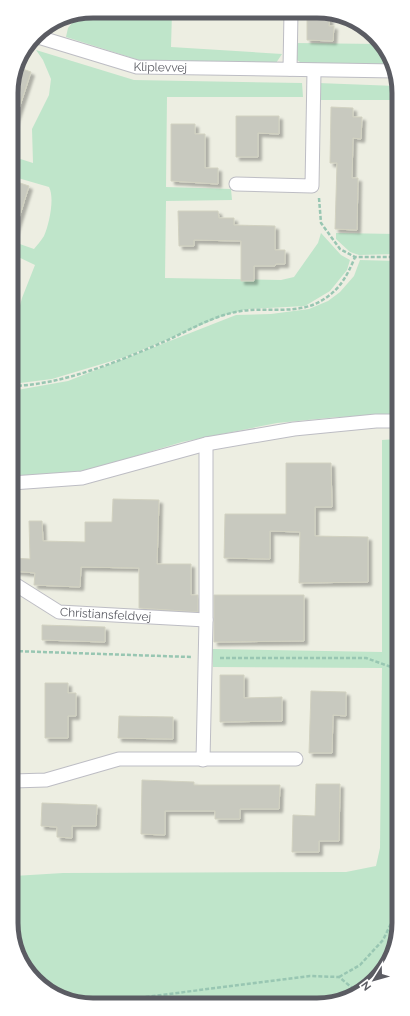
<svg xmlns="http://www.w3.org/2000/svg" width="410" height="1016" font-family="Raleway,sans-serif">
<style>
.green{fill:#bfe5ca}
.building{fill:#c8c9bf;stroke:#d2d2c1;filter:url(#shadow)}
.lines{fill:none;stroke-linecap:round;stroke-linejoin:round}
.street-casing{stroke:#bdbdc4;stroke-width:15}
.path{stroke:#98c6b2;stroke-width:2.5;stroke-dasharray:4 2;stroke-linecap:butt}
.street{stroke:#fff;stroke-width:13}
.labels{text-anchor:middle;stroke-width:3.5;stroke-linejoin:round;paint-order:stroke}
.street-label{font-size:12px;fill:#5b5c63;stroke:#fff}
.rim{fill:none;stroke:#5b5c63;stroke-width:5}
</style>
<defs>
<filter id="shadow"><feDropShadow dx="3.5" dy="3.5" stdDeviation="1" flood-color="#0004"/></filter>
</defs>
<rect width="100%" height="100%" fill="#edeee2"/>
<g class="green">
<polygon points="93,11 172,12 171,47 282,54 276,63 142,61 66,37 68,28 79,14"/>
<polygon points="294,43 380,44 392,64 303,64 297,60"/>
<path d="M 36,50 L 134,80 L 302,83 L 303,97 L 167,97 L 166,187 L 231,189 L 232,200 L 166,201 L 165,278 L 281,280 L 294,277 L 318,243 L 321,233 L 341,255 L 350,260 L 347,270 L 330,291 L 305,306 L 248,309 L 225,315 L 125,357 L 52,379 L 12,384 L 12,335 L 22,298 L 35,265 L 12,254 L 14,242 L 34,249 C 37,245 41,241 44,236 C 49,225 55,198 49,187 L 11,176 L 11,156 L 33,163 L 32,129 L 49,95 L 51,79 L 43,60 Z"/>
<polygon points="318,83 396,86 396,100 318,100"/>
<polygon points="336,233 397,234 397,254 359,255 350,252 336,239"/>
<polygon points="360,260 397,261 397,416 338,417 277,423 182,442 93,469 59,474 12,476 12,389 17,390 68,381 236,315 271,314 309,309 328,301 340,292 354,276"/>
<polygon points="397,439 399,928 382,973 338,1002 77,1003 35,981 14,944 14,876 63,873 346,872 376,866 380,848 382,668 213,667 212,649 382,652 382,440"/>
</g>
<g class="building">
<polygon points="307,12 330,13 329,26 334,26 333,41 307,40"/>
<polygon points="17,67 31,72 14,124 11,124 11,87"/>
<polygon points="331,107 353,108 353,117 362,117 361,139 353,138 352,178 358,178 357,230 335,229 337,163 330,163"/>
<polygon points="236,116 279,116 279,134 258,133 258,157 236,157"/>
<polygon points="171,124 195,124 195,134 205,134 205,168 218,168 218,184 171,181"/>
<polygon points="11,180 29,186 15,231 12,231"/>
<polygon points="178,211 218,211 219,218 234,218 234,225 275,226 275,250 285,250 285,264 276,264 275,266 254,266 254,281 241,281 241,241 194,240 194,246 179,246"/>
<polygon points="286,463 331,463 332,507 315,507 315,536 368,537 368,582 299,583 300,532 270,531 270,559 224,558 225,514 286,514"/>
<polygon points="113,499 159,500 157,564 191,564 191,595 198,595 198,612 139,608 139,568 81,567 80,587 34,585 35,573 13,571 13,558 30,559 29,521 42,521 43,541 85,542 85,522 112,522"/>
<polygon points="214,595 304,595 304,641 214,642"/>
<polygon points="42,625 105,627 105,642 42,640"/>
<polygon points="220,675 244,675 244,698 282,697 282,721 220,722"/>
<polygon points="45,683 68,683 68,693 76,693 76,716 68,716 68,738 45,738"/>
<polygon points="311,691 346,692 346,716 333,715 332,753 309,753"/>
<polygon points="119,716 173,717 173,739 118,738"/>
<polygon points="142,780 194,782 194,785 280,785 279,809 240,809 240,819 215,819 215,811 165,811 165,835 141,834"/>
<polygon points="316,784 340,784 339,841 319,841 319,852 292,852 293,815 315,816"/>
<polygon points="42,803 97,805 96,826 72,826 72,838 57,837 57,827 41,826"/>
</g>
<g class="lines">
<defs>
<g id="street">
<path id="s1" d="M 35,36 L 137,67 L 396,71"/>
<polyline points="290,69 291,12"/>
<polyline points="236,184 312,186 314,71"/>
<polyline points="12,483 82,478 206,444 294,429 376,421 397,421"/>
<path id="s2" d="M 13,583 L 59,612 L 206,620"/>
<polyline points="203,760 206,620 206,444"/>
<polyline points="13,781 46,780 119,759 296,759"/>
</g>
</defs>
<use href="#street" class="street-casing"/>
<g class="path">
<polyline points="319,198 321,223 340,249 355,257 397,257"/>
<path d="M 12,386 C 63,385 122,360 168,340 C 191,329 215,315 241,311 C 267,307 297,315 321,301 C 340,290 347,276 355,257"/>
<polyline points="13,651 191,657"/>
<polyline points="220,658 366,658 394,668 398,674"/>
<polyline points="339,977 360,965 383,940 399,907"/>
<polyline points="98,1003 310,976 339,977 356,991"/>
</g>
<use href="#street" class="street"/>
</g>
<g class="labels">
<g class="street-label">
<text dy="4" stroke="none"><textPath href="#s1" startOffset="130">Kliplevvej</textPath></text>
<text dy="4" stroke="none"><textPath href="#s2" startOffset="101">Christiansfeldvej</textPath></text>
</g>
</g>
<path d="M0 0H410V1016H0ZM93 18H317A75 75 0 0 1 392 93V923A75 75 0 0 1 317 998H93A75 75 0 0 1 18 923V93A75 75 0 0 1 93 18Z" fill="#fff" fill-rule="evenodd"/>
<path class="rim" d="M93 18H317A75 75 0 0 1 392 93V923A75 75 0 0 1 317 998H93A75 75 0 0 1 18 923V93A75 75 0 0 1 93 18Z"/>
<g transform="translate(374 980) rotate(233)" stroke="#ffffff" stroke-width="3" paint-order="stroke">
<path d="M0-3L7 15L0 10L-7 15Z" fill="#5b5c63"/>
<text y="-6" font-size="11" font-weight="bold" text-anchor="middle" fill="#5b5c63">N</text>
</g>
</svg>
